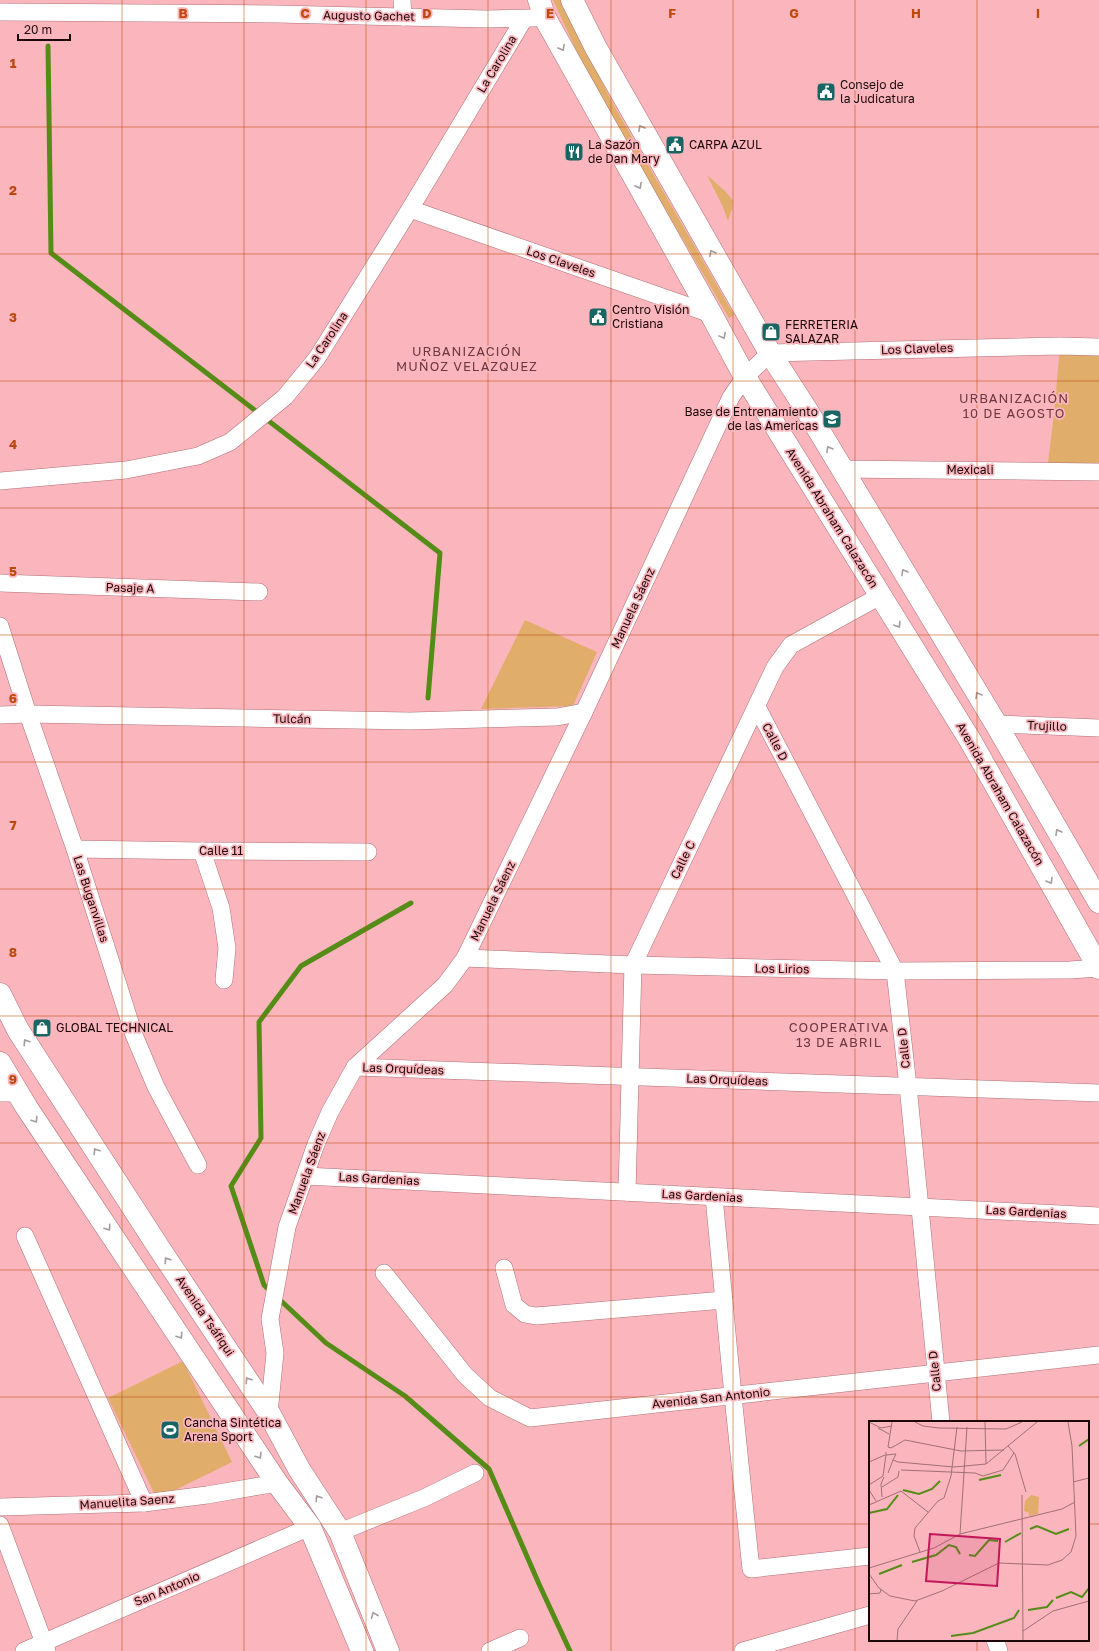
<svg xmlns="http://www.w3.org/2000/svg" width="1099" height="1651" font-family="'Golos Text',sans-serif">
<style>
.green{fill:#e0ad6a}
.lines{fill:none;stroke-linecap:round;stroke-linejoin:round}
.stream{stroke:#558c17;stroke-width:5}
.minor-casing{stroke:#af7077;stroke-width:18}
.secondary-casing{stroke:#af7077;stroke-width:23}
.minor{stroke:#fff;stroke-width:17}
.secondary{stroke:#fff;stroke-width:22}
.oneway{stroke:#a49b9d}
.grid{fill:none;stroke:#bf480b;stroke-width:1;stroke-opacity:0.55}
.labels{text-anchor:middle;stroke-width:3.5;stroke-linejoin:round;paint-order:stroke}
.street-label{font-size:12px;fill:#1b0609;stroke:#fab6bc}
.poi-label{font-size:12px;fill:#1b0609;stroke:#fab6bc;text-anchor:start}
.neighbourhood-label{font-size:13px;letter-spacing:1px;fill:#6f373f;stroke:#fab6bc}
.inset-river{fill:none;stroke:#558c17;stroke-width:2}
.inset-road{fill:none;stroke:#a17074;stroke-width:1}
.view{fill:#c2185b;fill-opacity:0.15;stroke:#c2185b;stroke-width:2}
.inset-edge{fill:none;stroke:#1b0609;stroke-width:2}
.grid-label{font-size:13px;text-anchor:middle;font-weight:bold;fill:#bf480b;stroke:#fab6bc;stroke-width:3.5;stroke-linejoin:round;paint-order:stroke}
</style>
<rect width="100%" height="100%" fill="#fab6bc"/>
<g class="green">
<polygon points="553,0 561,0 613,104 734,315 729,318 607,110 584,67"/>
<polygon points="707,175 726,192 733,201 732,209 728,221 723,207"/>
<polygon points="1060,346 1099,347 1099,472 1047,471 1054,414"/>
<polygon points="525,620 597,652 573,706 481,709"/>
<polygon points="183,1361 232,1462 157,1499 108,1398"/>
</g>
<g class="lines">
<g class="stream">
<polyline points="48,46 51,253 440,553 428,698"/>
<polyline points="272,1293 264,1285 231,1186 261,1138 259,1022 301,966 411,903"/>
<polyline points="278,1298 326,1343 405,1396 489,1469 539,1584 570,1651"/>
</g>
<defs>
<g id="minor">
<polyline points="402,0 403,17"/>
<polyline points="0,12 277,14 486,19 534,18"/>
<polyline points="410,209 711,314"/>
<polyline points="841,469 1099,472"/>
<polyline points="0,481 126,470 198,456 230,442 285,397 317,358 410,209 524,19"/>
<polyline points="0,583 259,592"/>
<polyline points="0,626 28,714 75,849 134,1035 156,1087 198,1165"/>
<polyline points="757,707 895,971 908,1086 941,1422"/>
<polyline points="0,715 28,714 410,721 557,717 584,712"/>
<polyline points="996,724 1099,728"/>
<polyline points="75,849 202,851 368,852"/>
<polyline points="202,851 221,908 227,948 224,980"/>
<polyline points="465,958 633,965 895,971 1070,970 1099,968"/>
<polyline points="355,1067 1099,1093"/>
<polyline points="0,1093 19,1093"/>
<polyline points="305,1176 1099,1216"/>
<polyline points="627,1192 633,965 775,667 791,645 880,596"/>
<polyline points="714,1197 733,1396 751,1569 870,1556"/>
<polyline points="25,1236 144,1503"/>
<polyline points="504,1268 514,1305 525,1314 536,1316 724,1300"/>
<polyline points="384,1273 465,1375 490,1398 530,1418 1099,1355"/>
<polyline points="269,1413 275,1353 270,1319 287,1227 316,1144 330,1112 355,1067 445,985 465,958 584,712 731,397 745,377 770,353 1060,346 1099,347"/>
<polyline points="0,1507 144,1503 207,1495 277,1483"/>
<polyline points="0,1525 47,1651"/>
<polyline points="340,1532 424,1498 475,1473"/>
<polyline points="995,1640 999,1651"/>
<polyline points="24,1651 310,1527"/>
<polyline points="490,1651 520,1638"/>
<polyline points="743,1651 870,1615"/>
</g>
<g id="secondary">
<polyline points="539,0 545,18 711,314 745,377 970,740 1099,968"/>
<polyline points="572,0 596,48 770,353 806,409 996,724 1099,902"/>
<polyline points="0,994 18,1030 161,1251 269,1413 299,1469 340,1532 388,1651"/>
<polyline points="0,1063 27,1108 277,1483 310,1527 362,1651"/>
</g>
</defs>
<use href="#minor" class="minor-casing"/>
<use href="#secondary" class="secondary-casing"/>
<use href="#minor" class="minor"/>
<use href="#secondary" class="secondary"/>
</g>
<defs><path id="oneway-chevron" d="M-2-3.5L2.5 0L-2 3.5" fill="none" stroke-width="1.6" stroke-linecap="round" stroke-linejoin="round"/></defs>
<g class="oneway">
<use href="#oneway-chevron" transform="translate(562 48) rotate(61)"/>
<use href="#oneway-chevron" transform="translate(641 128) rotate(-119)"/>
<use href="#oneway-chevron" transform="translate(639 186) rotate(61)"/>
<use href="#oneway-chevron" transform="translate(712 253) rotate(-119)"/>
<use href="#oneway-chevron" transform="translate(723 336) rotate(62)"/>
<use href="#oneway-chevron" transform="translate(829 449) rotate(-120)"/>
<use href="#oneway-chevron" transform="translate(904 572) rotate(-121)"/>
<use href="#oneway-chevron" transform="translate(898 625) rotate(58)"/>
<use href="#oneway-chevron" transform="translate(978 695) rotate(-121)"/>
<use href="#oneway-chevron" transform="translate(1058 832) rotate(-120)"/>
<use href="#oneway-chevron" transform="translate(1050 881) rotate(60)"/>
<use href="#oneway-chevron" transform="translate(26 1042) rotate(-123)"/>
<use href="#oneway-chevron" transform="translate(35 1120) rotate(56)"/>
<use href="#oneway-chevron" transform="translate(96 1151) rotate(-123)"/>
<use href="#oneway-chevron" transform="translate(108 1228) rotate(56)"/>
<use href="#oneway-chevron" transform="translate(167 1260) rotate(-124)"/>
<use href="#oneway-chevron" transform="translate(180 1336) rotate(56)"/>
<use href="#oneway-chevron" transform="translate(248 1380) rotate(-123)"/>
<use href="#oneway-chevron" transform="translate(259 1456) rotate(57)"/>
<use href="#oneway-chevron" transform="translate(318 1498) rotate(-123)"/>
<use href="#oneway-chevron" transform="translate(374 1615) rotate(-112)"/>
</g>
<path class="grid" d="M 122,0 L 122,1651M 244,0 L 244,1651M 366,0 L 366,1651M 488,0 L 488,1651M 611,0 L 611,1651M 733,0 L 733,1651M 855,0 L 855,1651M 977,0 L 977,1422M 0,127 L 1099,127M 0,254 L 1099,254M 0,381 L 1099,381M 0,508 L 1099,508M 0,635 L 1099,635M 0,762 L 1099,762M 0,889 L 1099,889M 0,1016 L 1099,1016M 0,1143 L 1099,1143M 0,1270 L 1099,1270M 0,1397 L 1099,1397M 0,1524 L 870,1524M 1088,1524 L 1099,1524M 977,1640 L 977,1651"/>
<defs>
<symbol id="civic-square" viewBox="-11 -11 22 22"><rect x="-9" y="-9" width="18" height="18" rx="4" fill="#176664" stroke="#fab6bc"/><path d="M-.6-6.5H3V-4.5H.6V-3L4-1V1h2V6H-6V1h2V-1L-.6-3ZM-1.2 2.5V6h2.4V2.5Z" fill="#fff"/></symbol>
<symbol id="restaurant-square" viewBox="-11 -11 22 22"><rect x="-9" y="-9" width="18" height="18" rx="4" fill="#176664" stroke="#fab6bc"/><path d="M-5-6h1v4h1v-4h1v4h1v-4h1v5L-1.5 .5V6h-2V.5L-5-1ZM5-6V6H3V1.5H1.5Q1.5-4 5-6Z" fill="#fff"/></symbol>
<symbol id="shop-square" viewBox="-11 -11 22 22"><rect x="-9" y="-9" width="18" height="18" rx="4" fill="#176664" stroke="#fab6bc"/><path d="M-5-2.5h2.3a2.7 3.5 0 0 1 5.4 0H5L5.5 6h-11ZM-1.5-2.5h3a1.5 2.3 0 0 0-3 0Z" fill="#fff"/></symbol>
<symbol id="school-square" viewBox="-11 -11 22 22"><rect x="-9" y="-9" width="18" height="18" rx="4" fill="#176664" stroke="#fab6bc"/><path d="M0-5L7-2L0 1L-7-2ZM-4 1L0 2.5L4 1V4Q0 6-4 4Z" fill="#fff"/></symbol>
<symbol id="stadium-square" viewBox="-11 -11 22 22"><rect x="-9" y="-9" width="18" height="18" rx="4" fill="#176664" stroke="#fab6bc"/><path d="M0-5a6.5 5 0 1 0 0 10a6.5 5 0 1 0 0-10ZM-3.5-1.8h7v3.6h-7Z" fill="#fff"/></symbol>
</defs>
<g fill-rule="evenodd">
<use href="#civic-square" x="815" y="81" width="22" height="22"/>
<use href="#civic-square" x="664" y="134" width="22" height="22"/>
<use href="#restaurant-square" x="563" y="141" width="22" height="22"/>
<use href="#civic-square" x="587" y="306" width="22" height="22"/>
<use href="#shop-square" x="760" y="321" width="22" height="22"/>
<use href="#school-square" x="821" y="408" width="22" height="22"/>
<use href="#shop-square" x="31" y="1017" width="22" height="22"/>
<use href="#stadium-square" x="159" y="1419" width="22" height="22"/>
</g>
<g class="labels">
<g class="street-label">
<text transform="translate(369 16) rotate(1)" y="4">Augusto Gachet</text>
<text transform="translate(497 64) rotate(-59)" y="4">La Carolina</text>
<text transform="translate(561 262) rotate(19)" y="4">Los Claveles</text>
<text transform="translate(327 340) rotate(-56)" y="4">La Carolina</text>
<text transform="translate(917 349) rotate(-2)" y="4">Los Claveles</text>
<text x="970" y="474">Mexicali</text>
<text transform="translate(832 518) rotate(58)" y="4">Avenida Abraham Calazacón</text>
<text transform="translate(130 588) rotate(2)" y="4">Pasaje A</text>
<text transform="translate(633 608) rotate(-65)" y="4">Manuela Sáenz</text>
<text transform="translate(292 719) rotate(1)" y="4">Tulcán</text>
<text transform="translate(1047 726) rotate(2)" y="4">Trujillo</text>
<text transform="translate(775 742) rotate(62)" y="4">Calle D</text>
<text transform="translate(1000 794) rotate(60)" y="4">Avenida Abraham Calazacón</text>
<text x="221" y="855">Calle 11</text>
<text transform="translate(683 860) rotate(-64)" y="4">Calle C</text>
<text transform="translate(91 899) rotate(72)" y="4">Las Buganvillas</text>
<text transform="translate(493 901) rotate(-64)" y="4">Manuela Sáenz</text>
<text transform="translate(782 969) rotate(1)" y="4">Los Lirios</text>
<text transform="translate(904 1048) rotate(-96)" y="4">Calle D</text>
<text transform="translate(403 1069) rotate(2)" y="4">Las Orquídeas</text>
<text transform="translate(727 1080) rotate(2)" y="4">Las Orquídeas</text>
<text transform="translate(307 1173) rotate(-70)" y="4">Manuela Sáenz</text>
<text transform="translate(379 1179) rotate(3)" y="4">Las Gardenias</text>
<text transform="translate(702 1196) rotate(3)" y="4">Las Gardenias</text>
<text transform="translate(1026 1212) rotate(3)" y="4">Las Gardenias</text>
<text transform="translate(205 1316) rotate(56)" y="4">Avenida Tsáfiqui</text>
<text transform="translate(935 1371) rotate(-96)" y="4">Calle D</text>
<text transform="translate(711 1398) rotate(-6)" y="4">Avenida San Antonio</text>
<text transform="translate(127 1502) rotate(-4)" y="4">Manuelita Saenz</text>
<text transform="translate(167 1589) rotate(-23)" y="4">San Antonio</text>
</g>
<g class="poi-label">
<text x="840" y="89">Consejo de<tspan x="840" dy="14">la Judicatura</tspan></text>
<text x="588" y="149">La Sazón<tspan x="588" dy="14">de Dan Mary</tspan></text>
<text x="689" y="149">CARPA AZUL</text>
<text x="612" y="314">Centro Visión<tspan x="612" dy="14">Cristiana</tspan></text>
<text x="785" y="329">FERRETERIA<tspan x="785" dy="14">SALAZAR</tspan></text>
<text x="818" y="416" text-anchor="end">Base de Entrenamiento<tspan x="818" dy="14">de las Americas</tspan></text>
<text x="56" y="1032">GLOBAL TECHNICAL</text>
<text x="184" y="1427">Cancha Sintética<tspan x="184" dy="14">Arena Sport</tspan></text>
</g>
<g class="neighbourhood-label">
<text x="467" y="356">URBANIZACIÓN<tspan x="467" dy="15">MUÑOZ VELAZQUEZ</tspan></text>
<text x="1014" y="403">URBANIZACIÓN<tspan x="1014" dy="15">10 DE AGOSTO</tspan></text>
<text x="839" y="1032">COOPERATIVA<tspan x="839" dy="15">13 DE ABRIL</tspan></text>
</g>
</g>
<g transform="translate(869 1421)">
<rect width="220" height="220" fill="#fab6bc"/>
<path d="M 162,74 L 170,76 L 169,93 L 160,95 L 160,92 L 155,90 L 156,80 Z" fill="#e0ad6a"/>
<path class="inset-river" d="M 210,25 L 220,18M 110,59 L 132,54M 34,69 L 50,73 L 63,68 L 71,60M 0,92 L 18,88 L 29,74M 161,108 L 168,105 L 187,113 L 200,108M 136,121 L 152,112M 100,134 L 106,135 L 120,119 L 129,120M 43,141 L 67,134 L 80,124 L 87,126 L 91,133M 10,153 L 33,144M 187,177 L 202,171 L 213,176 L 220,167M 159,189 L 178,186 L 184,179M 104,212 L 145,197 L 150,189M 82,215 L 104,212"/>
<path class="inset-road" d="M 0,1 L 12,7 L 23,5M 46,1 L 54,5 L 70,7 L 137,8 L 153,1M 116,1 L 117,43M 9,7 L 20,13M 139,25 L 146,33 L 157,71M 19,26 L 22,27 L 36,19 L 92,30 L 135,29M 19,26 L 23,1M 17,31 L 17,34 L 27,33 L 24,39 L 29,41 L 85,46 L 117,43 L 168,1M 0,41 L 16,34M 32,49 L 106,52 L 114,55 L 134,49 L 145,32M 19,52 L 24,39M 204,61 L 220,57M 0,64 L 14,55 L 17,34M 13,66 L 29,56 L 30,50M 0,69 L 7,80M 153,74 L 154,219M 13,76 L 12,63 L 15,56M 0,84 L 32,70 L 59,91M 91,113 L 98,6M 51,131 L 45,115 L 46,107 L 69,80 L 75,77 L 82,55 L 88,6M 0,147 L 65,127 L 91,113 L 193,88 L 206,81M 0,153 L 10,167 L 21,175 L 46,180 L 73,170 L 130,142 L 179,144 L 193,139 L 202,131 L 207,115 L 203,25 L 199,1M 0,173 L 11,172 L 12,168M 154,210 L 184,190 L 220,180M 28,219 L 29,208 L 48,180"/>
<path class="view" d="M 61,113 L 131,118 L 128,165 L 57,160 Z"/>
<rect width="220" height="220" class="inset-edge"/>
</g>
<g class="grid-label">
<text x="183" y="18">B</text>
<text x="305" y="18">C</text>
<text x="427" y="18">D</text>
<text x="550" y="18">E</text>
<text x="672" y="18">F</text>
<text x="794" y="18">G</text>
<text x="916" y="18">H</text>
<text x="1038" y="18">I</text>
<text x="13" y="68">1</text>
<text x="13" y="195">2</text>
<text x="13" y="322">3</text>
<text x="13" y="449">4</text>
<text x="13" y="576">5</text>
<text x="13" y="703">6</text>
<text x="13" y="830">7</text>
<text x="13" y="957">8</text>
<text x="13" y="1084">9</text>
</g>
<path d="M18 34v6h52v-6" fill="none" stroke="#1b0609" stroke-width="2"/>
<text x="24" y="34" font-size="12" fill="#1b0609" stroke="#fab6bc" stroke-width="3" paint-order="stroke">20 m</text>
</svg>
